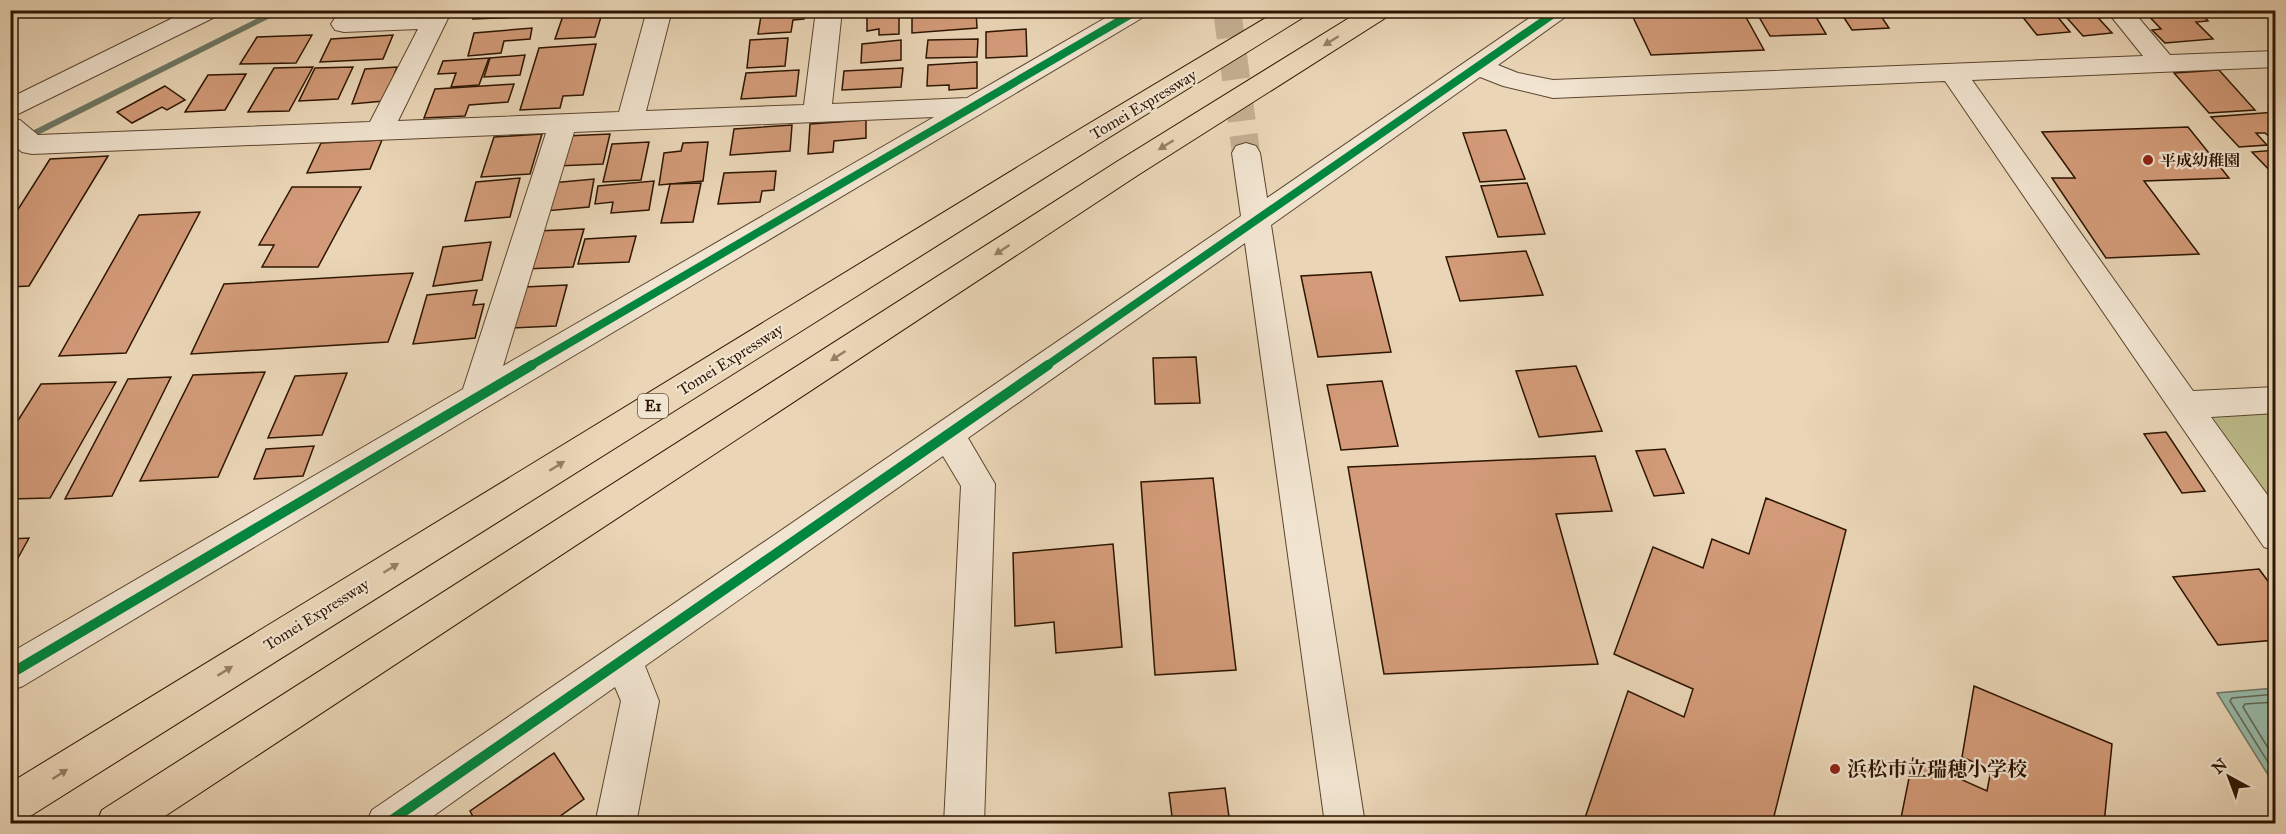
<svg xmlns="http://www.w3.org/2000/svg" width="2286" height="834" font-family="'IM FELL Great Primer','Noto Serif JP',serif">
<style>
.green{fill:#bdbc8a;stroke:#756845;stroke-width:1.5}
.water{fill:#98baaa;stroke:#6d7866;stroke-width:1.5}
.lines{fill:none;stroke-linecap:round;stroke-linejoin:round}
.shore{stroke:#626855;stroke-width:1.5}
.stream{fill:#6d7866;fill-rule:evenodd}
.building{fill:#d39b79;stroke:#2d1500;stroke-width:1.5}
.minor-tunnel{stroke:#c4af92;stroke-width:28;stroke-dasharray:28 14;stroke-linecap:butt}
.minor-casing{stroke:#5c452e;stroke-width:2}
.highway-casing{stroke:#2d1500;stroke-width:2}
.minor{fill:#f1e4d0;fill-rule:evenodd}
.highway{fill:#ead6b7;fill-rule:evenodd}
.cycleway-far1-casing{stroke:#f1e4d0;stroke-width:10}
.cycleway-casing{stroke:#f1e4d0;stroke-width:14}
.cycleway-far1{stroke:#00873e;stroke-width:8}
.cycleway{stroke:#00873e;stroke-width:10}
.oneway{fill:#957f65}
.poi-dot{fill:#8f2418;stroke:#f1e4d0;stroke-width:2}
.labels{text-anchor:middle;stroke-width:4.5;stroke-linejoin:round;paint-order:stroke}
.shield{fill:#f1e4d0;stroke:#68533e;stroke-width:1.5}
.shield-label{font-size:15px;font-weight:bold;fill:#2d1500}
.street-label{font-size:16px;fill:#2d1500;stroke:#f1e4d0}
.poi-label{font-size:16px;font-weight:bold;fill:#2d1500;stroke:#f1e4d0;text-anchor:start}
.near-poi-label{font-size:20px;font-weight:bold;fill:#2d1500;stroke:#f1e4d0;text-anchor:start}
</style>
<rect width="100%" height="100%" fill="#ead6b7"/>
<filter id="stains"><feTurbulence type="fractalNoise" baseFrequency=".00333" numOctaves="4"/><feColorMatrix values="0 0 0 0 .2 0 0 0 0 .09 0 0 0 0 .02 0 0 0 .5 -.17"/></filter>
<radialGradient id="worn" r=".72"><stop offset=".6" stop-color="#630" stop-opacity="0"/><stop offset="1" stop-color="#630" stop-opacity=".3"/></radialGradient>
<polygon class="green" points="2275,409 2275,520 2201,413"/>
<polygon class="water" points="2275,688 2276,688 2275,786 2217,693"/>
<g class="lines">
<g class="shore">
<polyline points="2276,694 2232,698 2230,701 2276,775"/>
<polyline points="2276,702 2245,704 2243,707 2276,761"/>
</g>
<polygon class="stream" points="274,10 286,10 10,149 10,142"/>
</g>
<g class="building">
<polygon points="476,10 522,10 520,17 473,19"/>
<polygon points="565,10 603,10 595,37 555,39"/>
<polygon points="762,10 805,10 804,19 793,20 791,32 758,34"/>
<polygon points="939,10 976,10 977,28 912,33 912,12"/>
<polygon points="1682,10 1742,10 1764,50 1651,55 1631,13"/>
<polygon points="1755,10 1812,10 1826,34 1770,36"/>
<polygon points="1839,10 1877,10 1889,28 1852,30"/>
<polygon points="1924,10 2011,10 2014,14 1929,17"/>
<polygon points="2052,10 2070,32 2037,35 2018,11"/>
<polygon points="2060,10 2091,10 2112,33 2083,36"/>
<polygon points="2143,10 2198,10 2208,21 2196,22 2213,39 2165,43 2152,30 2161,29"/>
<polygon points="899,11 899,34 879,35 879,29 867,31 867,14"/>
<polygon points="532,28 530,39 504,41 501,53 468,56 474,33"/>
<polygon points="1026,29 1027,56 986,58 986,32"/>
<polygon points="312,35 296,63 240,64 257,37"/>
<polygon points="393,35 383,59 320,62 331,39"/>
<polygon points="788,38 785,66 747,68 750,40"/>
<polygon points="978,39 977,57 926,58 928,40"/>
<polygon points="901,40 901,60 861,63 862,44"/>
<polygon points="596,44 583,95 563,96 560,108 520,110 539,48"/>
<polygon points="525,55 520,75 484,77 490,58"/>
<polygon points="489,58 479,85 451,87 456,73 438,74 443,61"/>
<polygon points="977,62 977,88 949,90 949,85 927,86 928,65"/>
<polygon points="313,67 289,111 248,112 274,68"/>
<polygon points="353,67 338,99 299,101 315,68"/>
<polygon points="397,67 384,101 352,104 365,69"/>
<polygon points="903,68 901,87 842,90 844,71"/>
<polygon points="799,70 796,96 741,99 746,73"/>
<polygon points="2219,70 2255,110 2209,113 2174,73"/>
<polygon points="246,74 225,110 185,112 208,75"/>
<polygon points="514,84 508,102 469,105 465,116 424,118 435,89"/>
<polygon points="165,86 185,100 167,110 162,107 132,123 117,112"/>
<polygon points="2276,112 2276,142 2265,133 2256,133 2267,145 2239,147 2211,117"/>
<polygon points="866,120 866,138 834,141 833,152 808,154 810,124"/>
<polygon points="792,125 790,151 730,155 734,129"/>
<polygon points="2188,127 2229,178 2144,181 2199,254 2106,258 2052,178 2075,178 2042,132"/>
<polygon points="1506,130 1525,179 1480,182 1463,133"/>
<polygon points="542,134 530,174 481,177 494,137"/>
<polygon points="610,134 603,164 557,166 566,136"/>
<polygon points="382,140 370,169 307,173 321,143"/>
<polygon points="649,142 641,180 603,182 612,144"/>
<polygon points="708,142 703,181 659,185 664,153 681,151 683,143"/>
<polygon points="2276,150 2276,177 2252,152"/>
<polygon points="108,156 29,286 10,287 10,222 50,159"/>
<polygon points="776,171 774,190 762,191 760,202 718,204 724,173"/>
<polygon points="520,178 510,217 465,221 476,182"/>
<polygon points="594,179 589,207 545,211 551,183"/>
<polygon points="654,181 649,210 611,213 613,202 595,204 598,186"/>
<polygon points="701,183 693,222 661,223 670,184"/>
<polygon points="1527,183 1545,234 1498,237 1481,186"/>
<polygon points="292,187 361,187 318,267 262,267 274,245 259,245"/>
<polygon points="200,212 126,353 59,356 139,215"/>
<polygon points="584,229 573,267 525,269 536,231"/>
<polygon points="636,236 629,262 578,264 585,239"/>
<polygon points="491,242 482,280 433,286 443,247"/>
<polygon points="1526,251 1543,295 1460,301 1446,257"/>
<polygon points="1371,272 1391,352 1318,357 1301,276"/>
<polygon points="413,273 388,342 191,354 224,284"/>
<polygon points="567,285 556,326 512,328 524,287"/>
<polygon points="477,290 473,305 484,304 475,338 413,344 427,295"/>
<polygon points="1196,357 1200,403 1155,404 1153,358"/>
<polygon points="1576,366 1602,431 1539,437 1516,371"/>
<polygon points="265,372 218,477 140,481 193,375"/>
<polygon points="347,373 322,435 268,438 295,376"/>
<polygon points="171,377 112,496 65,499 128,379"/>
<polygon points="1382,381 1398,446 1341,450 1327,385"/>
<polygon points="116,382 50,498 10,499 10,433 41,384"/>
<polygon points="2166,432 2205,491 2182,493 2144,434"/>
<polygon points="314,446 303,476 254,479 266,449"/>
<polygon points="1665,449 1684,493 1654,496 1636,451"/>
<polygon points="1595,456 1612,511 1556,514 1598,664 1384,674 1348,467"/>
<polygon points="1213,478 1236,670 1155,675 1141,482"/>
<polygon points="1766,498 1846,530 1772,824 1589,824 1584,821 1628,691 1684,717 1693,689 1614,654 1653,547 1703,568 1712,539 1749,554"/>
<polygon points="29,538 13,567 10,567 10,539"/>
<polygon points="1113,544 1122,647 1056,653 1054,622 1015,626 1013,553"/>
<polygon points="2259,569 2276,592 2276,640 2218,645 2173,577"/>
<polygon points="1974,686 2112,744 2104,824 1913,824 1901,818 1913,758 1987,791 1991,770 1962,757"/>
<polygon points="554,753 584,799 549,824 477,824 470,811"/>
<polygon points="1225,788 1230,824 1173,824 1169,793"/>
</g>
<g class="lines">
<polyline class="minor-tunnel" points="1227,10 1246,153"/>
<defs>
<g id="minor">
<polygon points="189,10 222,10 219,15 10,118 10,98"/>
<path d="M 427,10 L 452,10 L 398,121 L 619,112 L 647,10 L 672,10 L 646,111 L 804,105 L 816,10 L 842,10 L 832,104 L 967,98 L 1119,10 L 1150,10 L 1147,15 L 489,406 L 23,686 L 10,691 L 10,653 L 463,389 L 546,133 L 32,154 L 22,152 L 10,142 L 10,118 L 20,120 L 38,135 L 370,122 L 418,29 L 344,32 L 335,30 L 331,24 L 335,18 L 344,16 L 426,13 ZM 934,117 L 503,366 L 574,132 Z"/>
<polygon points="1541,10 1571,10 1568,15 1498,65 1518,73 1553,80 2143,56 2106,10 2132,10 2170,55 2276,51 2276,67 1972,80 2193,391 2276,387 2276,413 2211,417 2276,507 2276,551 2264,547 1945,81 1553,98 1503,86 1480,77 1271,225 1365,824 1325,824 1245,243 968,438 995,484 984,824 944,824 961,486 943,456 645,666 659,701 636,824 595,824 621,701 615,687 422,824 366,824 372,810 1241,216 1232,153 1236,146 1246,143 1256,146 1260,153 1267,198"/>
</g>
<g id="highway">
<polygon points="1279,10 1310,10 1307,15 1100,143 24,820 10,824 10,783 1080,129"/>
<polygon points="1362,10 1393,10 1390,15 1138,175 153,824 96,824 102,810 1118,161"/>
</g>
</defs>
<use href="#minor" class="minor-casing"/>
<use href="#highway" class="highway-casing"/>
<use href="#minor" class="minor"/>
<use href="#highway" class="highway"/>
<defs>
<g id="cycleway-far1">
<polyline points="530,366 1138,10"/>
<polyline points="1046,366 1559,10"/>
</g>
<g id="cycleway">
<polyline points="10,674 532,365"/>
<polyline points="386,824 1048,365"/>
</g>
</defs>
<use href="#cycleway-far1" class="cycleway-far1-casing"/>
<use href="#cycleway" class="cycleway-casing"/>
<use href="#cycleway-far1" class="cycleway-far1"/>
<use href="#cycleway" class="cycleway"/>
</g>
<defs><path id="oneway-solid" d="M-6-.8H1V-3.2L6.5 0L1 3.2V.8H-6Z" transform="scale(1.5)"/></defs>
<g class="oneway">
<use href="#oneway-solid" transform="translate(1331 41) rotate(148)"/>
<use href="#oneway-solid" transform="translate(1166 145) rotate(148)"/>
<use href="#oneway-solid" transform="translate(1002 250) rotate(147)"/>
<use href="#oneway-solid" transform="translate(838 356) rotate(147)"/>
<use href="#oneway-solid" transform="translate(557 466) rotate(-32)"/>
<use href="#oneway-solid" transform="translate(391 568) rotate(-32)"/>
<use href="#oneway-solid" transform="translate(225 671) rotate(-32)"/>
<use href="#oneway-solid" transform="translate(60 774) rotate(-33)"/>
</g>
<g class="poi-dot">
<circle cx="2148" cy="160" r="6"/>
<circle cx="1835" cy="769" r="6"/>
</g>
<g class="labels">
<rect class="shield" x="638" y="394" width="30" height="24" rx="4.5"/>
<g class="shield-label">
<text x="653" y="411">E1</text>
</g>
<g class="street-label">
<text transform="translate(1143 104) rotate(-31)" y="6">Tomei Expressway</text>
<text transform="translate(730 359) rotate(-32)" y="6">Tomei Expressway</text>
<text transform="translate(316 614) rotate(-32)" y="6">Tomei Expressway</text>
</g>
<g class="poi-label">
<text x="2160" y="166">平成幼稚園</text>
</g>
<g class="near-poi-label">
<text x="1847" y="776">浜松市立瑞穂小学校</text>
</g>
</g>
<rect width="2286" height="834" fill="none" stroke="#ead6b7" stroke-width="36"/>
<rect x="12" y="12" width="2262" height="810" fill="none" stroke="#2d1500" stroke-width="3"/>
<rect x="18" y="18" width="2250" height="798" fill="none" stroke="#2d1500" stroke-width="1.5"/>
<g transform="translate(2229 777) rotate(319)" stroke="#f1e4d0" stroke-width="4.5" paint-order="stroke">
<path d="M0-4.5L10 22L0 15L-10 22Z" fill="#2d1500"/>
<text y="-9" font-size="16" font-weight="bold" text-anchor="middle" fill="#2d1500">N</text>
</g>
<rect width="100%" height="100%" filter="url(#stains)"/>
<rect width="100%" height="100%" fill="url(#worn)"/>
</svg>
